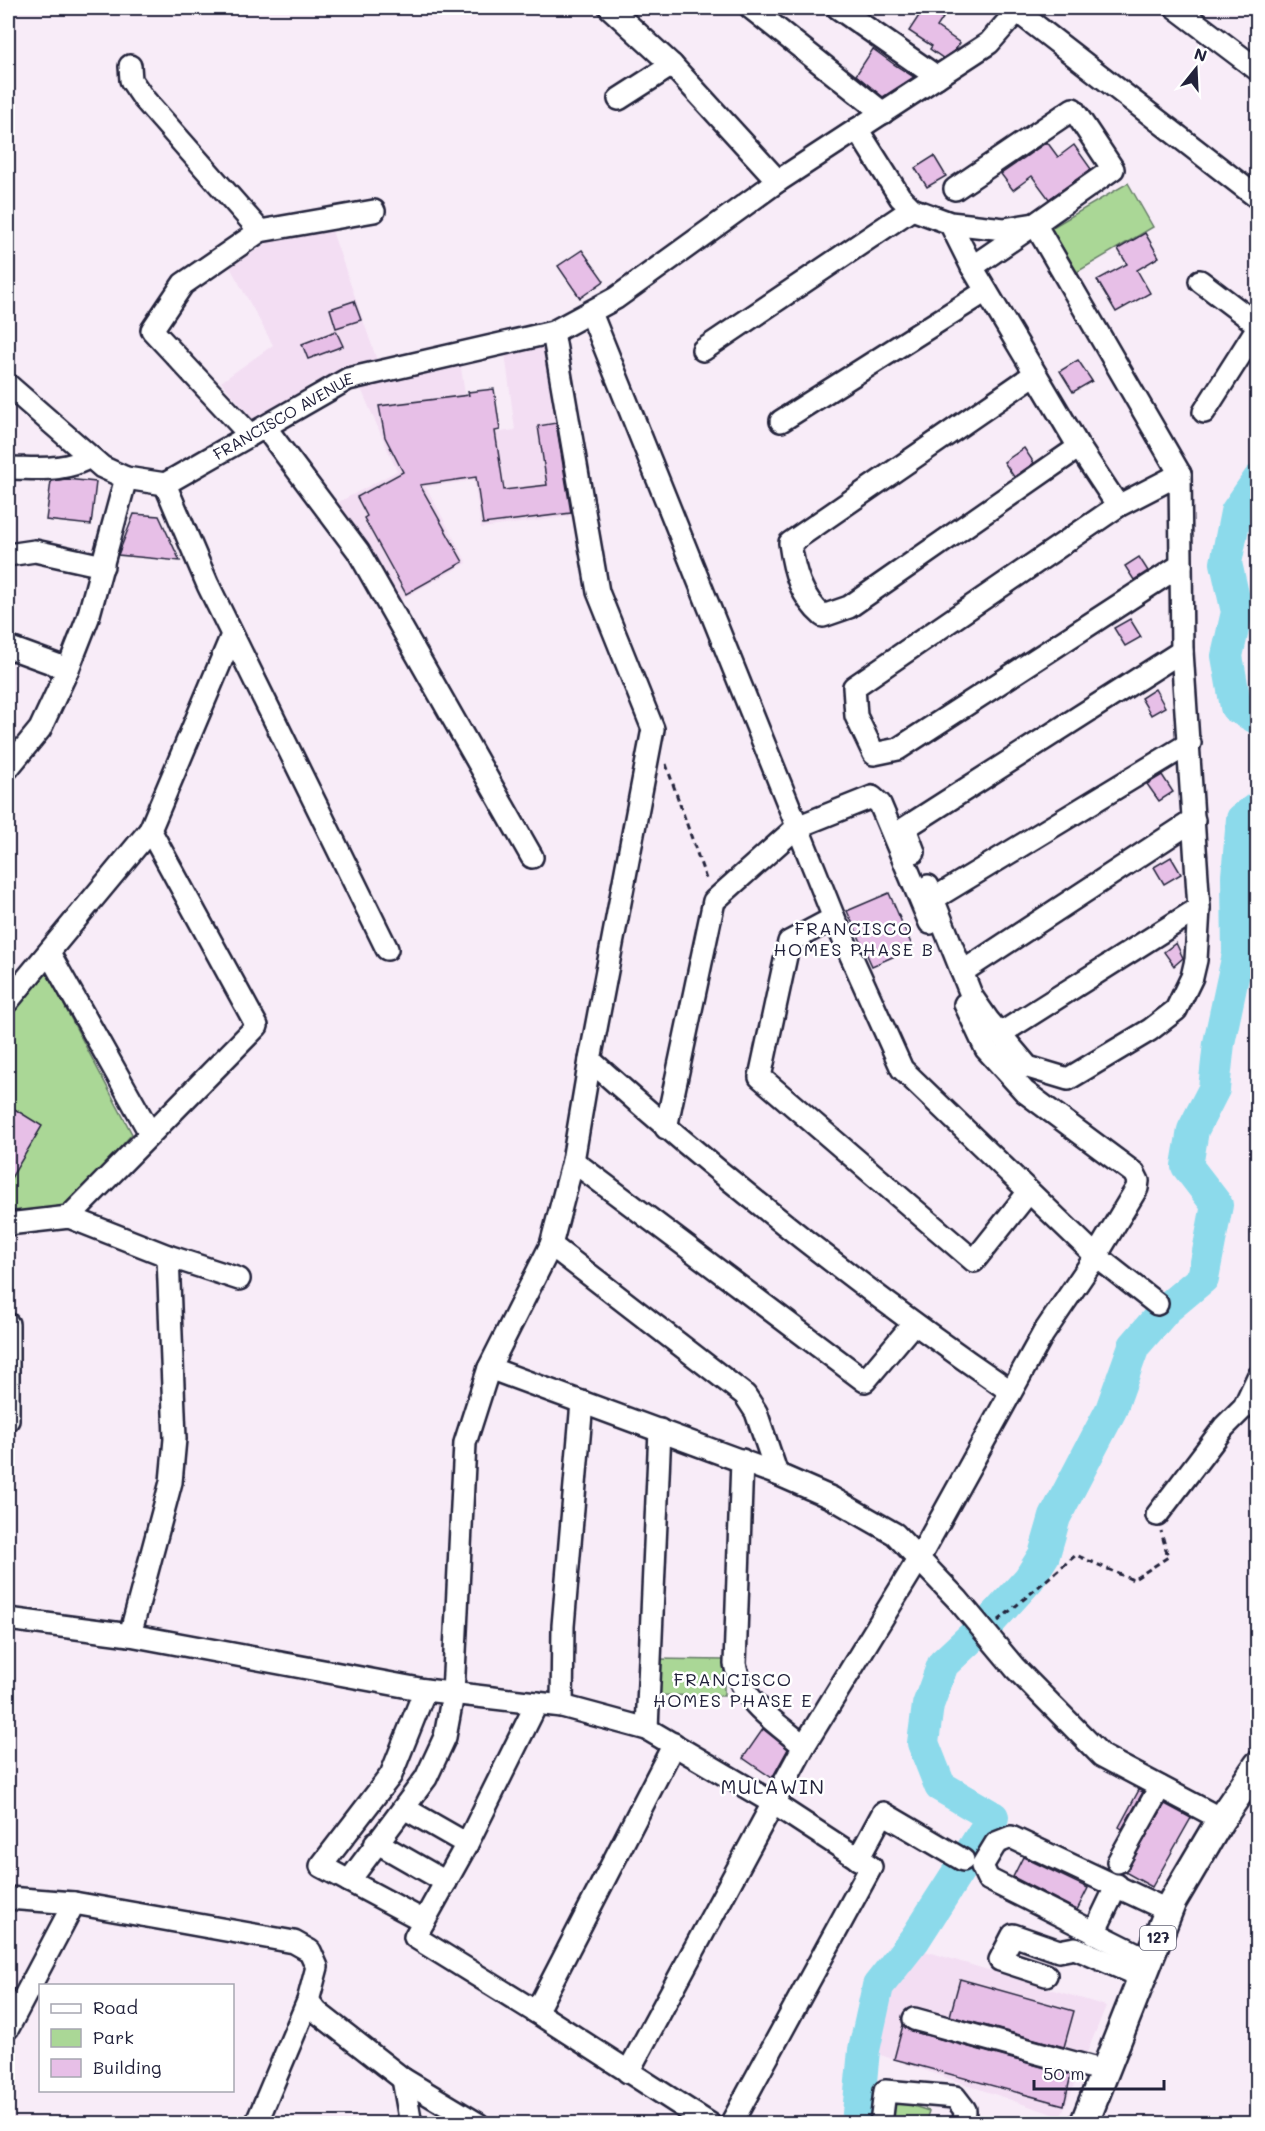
<svg xmlns="http://www.w3.org/2000/svg" width="1265" height="2131" font-family="Mali,sans-serif">
<style>
.built{fill:#f3def3}
.green{fill:#aad796;stroke:#667c68;stroke-width:1.5}
.lines{fill:none;stroke-linecap:round;stroke-linejoin:round}
.river{stroke:#8cdaeb;stroke-width:32}
.building{fill:#e7bfe7;stroke:#22223b;stroke-width:1.5}
.minor-casing{stroke:#22223b;stroke-width:26}
.major-casing{stroke:#22223b;stroke-width:32}
.path{stroke:#22223b;stroke-width:3;stroke-dasharray:6 4.5;stroke-linecap:butt}
.minor{stroke:#fff;stroke-width:21}
.major{stroke:#fff;stroke-width:27}
.labels{text-anchor:middle;stroke-width:5;stroke-linejoin:round;paint-order:stroke}
.shield{fill:#fff;stroke:#646476;stroke-width:1.5}
.shield-label{font-size:15px;font-weight:bold;fill:#22223b}
.street-label{font-size:16px;fill:#22223b;stroke:#fff}
.neighbourhood-label{font-size:18px;letter-spacing:1.5px;fill:#22223b;stroke:#fff}
.quarter-label{font-size:20px;letter-spacing:1.5px;fill:#22223b;stroke:#fff}
</style>
<rect width="100%" height="100%" fill="#f8ecf8"/>
<filter id="ink" filterUnits="userSpaceOnUse"><feTurbulence type="fractalNoise" baseFrequency=".0167" numOctaves="2"/><feDisplacementMap in="SourceGraphic" scale="12" xChannelSelector="R" yChannelSelector="G"/><feConvolveMatrix kernelMatrix="1 2 1 2 8 2 1 2 1" color-interpolation-filters="sRGB"/></filter>
<g filter="url(#ink)">
<g class="built">
<polygon points="332,231 378,363 312,383 258,425 221,382 273,345 230,267 272,240"/>
<polygon points="553,343 581,515 481,528 474,480 426,487 467,563 400,600 337,503 397,471 358,382 460,361 471,436 515,430 505,353"/>
<polygon points="912,1947 1106,2006 1061,2117 869,2051 878,2000"/>
</g>
<g class="green">
<polygon points="1128,183 1153,227 1077,272 1051,228"/>
<polygon points="47,973 132,1134 62,1213 8,1214 8,1016"/>
<polygon points="655,1659 724,1660 724,1696 655,1695"/>
<polygon points="891,2099 929,2111 925,2123 883,2124"/>
</g>
<g class="lines">
<g class="river">
<polyline points="1258,480 1236,512 1226,563 1237,612 1227,656 1236,707 1258,719"/>
<polyline points="989,1623 1029,1579 1044,1555 1055,1517 1111,1410 1134,1346 1166,1309 1203,1278 1217,1205 1187,1166 1193,1130 1214,1089 1219,1043 1238,954 1237,876 1242,819 1258,807"/>
<polyline points="857,2124 864,2050 878,1986 915,1939 993,1817 940,1786 923,1743 928,1705 943,1664 974,1635"/>
</g>
</g>
<g class="building">
<polygon points="924,8 943,18 937,27 960,43 955,50 943,58 930,49 932,46 909,31"/>
<polygon points="873,49 895,65 914,77 883,97 856,75"/>
<polygon points="1047,142 1058,157 1074,145 1091,169 1049,199 1032,176 1013,190 1001,174"/>
<polygon points="934,156 946,176 927,187 915,168"/>
<polygon points="1145,233 1159,257 1137,270 1150,293 1116,312 1097,280 1127,264 1118,249"/>
<polygon points="582,250 604,281 580,298 558,266"/>
<polygon points="354,301 361,320 336,328 330,309"/>
<polygon points="336,331 343,346 308,359 302,344"/>
<polygon points="1078,360 1092,381 1073,392 1060,371"/>
<polygon points="494,389 500,430 495,431 504,490 547,485 538,426 556,423 571,513 483,524 476,477 420,485 463,562 406,594 364,518 367,516 357,497 403,472 385,437 379,406 469,395 468,392"/>
<polygon points="1024,448 1034,463 1014,477 1004,462"/>
<polygon points="66,479 96,482 91,525 46,520 51,481"/>
<polygon points="134,514 159,516 180,561 118,555"/>
<polygon points="1139,557 1148,571 1134,580 1125,566"/>
<polygon points="1130,619 1141,637 1125,646 1114,628"/>
<polygon points="1155,689 1165,707 1151,715 1141,698"/>
<polygon points="1162,775 1173,792 1159,801 1147,784"/>
<polygon points="1171,857 1181,874 1164,884 1154,867"/>
<polygon points="889,893 913,948 872,966 847,911"/>
<polygon points="1176,943 1183,958 1174,966 1164,952"/>
<polygon points="8,1105 42,1126 8,1183"/>
<polygon points="763,1729 788,1749 772,1778 743,1758"/>
<polygon points="1139,1790 1143,1792 1122,1829 1119,1827"/>
<polygon points="1165,1804 1191,1818 1152,1887 1125,1872"/>
<polygon points="1023,1857 1088,1888 1077,1910 1013,1877"/>
<polygon points="960,1979 1074,2011 1064,2047 950,2016"/>
<polygon points="903,2025 911,2031 1071,2075 1064,2105 894,2059"/>
</g>
<g class="lines">
<defs>
<g id="minor">
<polyline points="610,8 672,65 778,181"/>
<polyline points="751,8 883,113"/>
<polyline points="838,8 937,77"/>
<polyline points="1013,8 1258,198"/>
<polyline points="1176,8 1258,70"/>
<polyline points="130,66 131,80 144,99 260,231"/>
<polyline points="619,99 672,65"/>
<polyline points="857,129 900,197 912,209 950,223 1004,229 1035,224 972,267 950,223"/>
<polyline points="972,267 1079,447 1118,506"/>
<polyline points="1200,281 1258,325"/>
<polyline points="591,313 834,918 902,1069 1096,1256 1043,1334 918,1560 804,1746 628,2072"/>
<polyline points="703,350 912,209"/>
<path d="M 1035,374 L 790,543 C 794,572 801,597 823,616 L 849,607 L 1079,447"/>
<path id="s1" d="M 8,385 L 102,467 L 126,478 L 165,484 L 348,379 L 553,332 L 616,298 L 778,181 L 989,43 L 1017,11"/>
<polyline points="1204,412 1258,327"/>
<polyline points="781,421 986,291"/>
<polyline points="265,427 358,551 532,857"/>
<polyline points="250,435 152,330 183,284 260,231 374,211"/>
<path d="M 10,468 C 37,468 66,472 89,457"/>
<polyline points="1180,474 1118,506 854,687 856,716 874,754 898,749 1181,565"/>
<polyline points="165,484 208,585 387,949"/>
<polyline points="8,555 35,551 103,566"/>
<polyline points="8,647 68,669"/>
<polyline points="8,768 40,729 68,669 88,618 126,478"/>
<polyline points="914,852 905,828 1182,651"/>
<polyline points="928,886 933,899 1190,743"/>
<polyline points="933,899 972,997 988,1020 1028,1067 1068,1079 1150,1030 1176,1010 1192,977 1196,960 1199,908 1182,651 1180,474 1035,224 1113,169 1073,109 955,189"/>
<polyline points="834,918 789,942 760,1077 974,1261 1028,1193"/>
<polyline points="49,953 150,1133"/>
<polyline points="962,972 1194,820"/>
<polyline points="8,1001 150,830 232,635"/>
<polyline points="965,1004 986,1049 1025,1092 1134,1173 1138,1181 1137,1188 1096,1256 1157,1304"/>
<polyline points="1000,1034 1199,908"/>
<path d="M 590,1060 C 723,1179 863,1290 1010,1391"/>
<polyline points="666,1128 714,901 797,827 872,797 880,804 930,923"/>
<polyline points="573,1161 865,1381 913,1324"/>
<polyline points="69,1217 257,1026 150,830"/>
<polyline points="8,1224 69,1217 168,1256 239,1279"/>
<polyline points="551,1245 745,1395 756,1412 777,1474"/>
<polyline points="8,1324 8,1420"/>
<polyline points="489,1368 777,1474 832,1498 895,1534 958,1600 1015,1668 1102,1756 1221,1819"/>
<path d="M 742,1460 L 735,1664 C 742,1703 776,1722 804,1746"/>
<polyline points="1157,1515 1224,1427 1244,1407 1258,1377"/>
<polyline points="8,1619 130,1635 425,1690 562,1706 647,1729 773,1803 871,1867 731,2124"/>
<polyline points="130,1635 171,1482 175,1439 168,1256"/>
<polyline points="562,1706 563,1626 582,1402"/>
<polyline points="647,1729 660,1430"/>
<polyline points="674,1744 536,2012 710,2124"/>
<polyline points="404,1808 467,1844"/>
<polyline points="376,1842 446,1882"/>
<polyline points="858,1859 883,1813 963,1860"/>
<polyline points="1118,1862 1160,1787"/>
<polyline points="349,1881 426,1778 445,1737 453,1694 465,1443 489,1368 551,1245 573,1161 590,1060 653,729 598,592 553,332"/>
<polyline points="8,1898 74,1903"/>
<polyline points="424,1921 321,1866 391,1775 425,1690"/>
<polyline points="1094,1933 1117,1885"/>
<polyline points="1149,1960 988,1879 982,1866 996,1843 1011,1837 1169,1911"/>
<polyline points="1046,1975 1000,1960 1013,1935 1059,1951 1075,1948 1142,1977"/>
<polyline points="308,2001 317,2012 403,2079 478,2124"/>
<polyline points="536,2012 415,1937 467,1844 537,1703"/>
<polyline points="914,2019 1104,2071"/>
<polyline points="8,2028 74,1903 294,1942 310,1951 317,1967 308,2001 256,2124"/>
<polyline points="403,2079 411,2124"/>
<polyline points="881,2124 885,2091 955,2097 965,2110 964,2124"/>
</g>
<polyline id="major" points="1084,2124 1172,1902 1221,1819 1258,1765"/>
</defs>
<use href="#minor" class="minor-casing"/>
<use href="#major" class="major-casing"/>
<g class="path">
<polyline points="666,764 707,882"/>
<polyline points="1257,984 1258,985"/>
<polyline points="998,1621 1076,1555 1133,1580 1168,1557 1161,1531"/>
</g>
<use href="#minor" class="minor"/>
<use href="#major" class="major"/>
</g>
</g>
<g class="labels">
<rect class="shield" x="1140" y="1926" width="36" height="24" rx="4.5"/>
<g class="shield-label">
<text x="1158" y="1943">127</text>
</g>
<g class="street-label">
<text dy="6" stroke="none"><textPath href="#s1" startOffset="327">FRANCISCO AVENUE</textPath></text>
</g>
<g class="neighbourhood-label">
<text x="854" y="935">FRANCISCO<tspan x="854" dy="21">HOMES PHASE B</tspan></text>
<text x="733" y="1686">FRANCISCO<tspan x="733" dy="21">HOMES PHASE E</tspan></text>
</g>
<g class="quarter-label">
<text x="773" y="1794">MULAWIN</text>
</g>
</g>
<rect width="1265" height="2131" fill="none" stroke="#fff" stroke-width="30"/>
<rect x="15" y="15" width="1235" height="2101" fill="none" stroke="#22223b" stroke-width="2" filter="url(#ink)"/>
<rect x="39" y="1984" width="195" height="108" fill="#ffffff" stroke="#a7a7b1" stroke-width="1.5"/>
<rect x="51" y="2004" width="30" height="9" fill="#ffffff" stroke="#a7a7b1" stroke-width="1.5"/>
<text x="93" y="2014" font-size="18" fill="#22223b">Road</text>
<rect x="51" y="2029" width="30" height="18" fill="#aad796" stroke="#a7a7b1" stroke-width="1.5"/>
<text x="93" y="2044" font-size="18" fill="#22223b">Park</text>
<rect x="51" y="2059" width="30" height="18" fill="#e7bfe7" stroke="#a7a7b1" stroke-width="1.5"/>
<text x="93" y="2074" font-size="18" fill="#22223b">Building</text>
<g transform="translate(1196 69) rotate(18)" stroke="#ffffff" stroke-width="4.5" paint-order="stroke">
<path d="M0-4.5L10 22L0 15L-10 22Z" fill="#22223b"/>
<text y="-9" font-size="16" font-weight="bold" text-anchor="middle" fill="#22223b">N</text>
</g>
<path d="M1034 2080v9h130v-9" fill="none" stroke="#22223b" stroke-width="3"/>
<text x="1043" y="2080" font-size="18" fill="#22223b" stroke="#ffffff" stroke-width="4.5" paint-order="stroke">50 m</text>
</svg>
